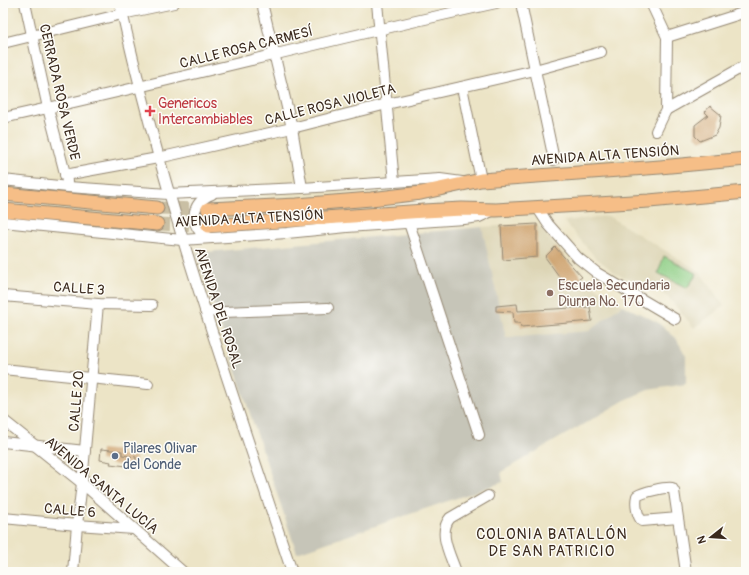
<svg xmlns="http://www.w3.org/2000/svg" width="749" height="575" font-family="Pangolin,sans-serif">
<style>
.built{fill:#dcd4b4}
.industrial{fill:#c6c5b8}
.green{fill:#8ece85;stroke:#647c52}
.building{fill:#cfa471}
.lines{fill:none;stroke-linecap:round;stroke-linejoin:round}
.major-tunnel{stroke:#c9bfa4;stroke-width:13;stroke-dasharray:13 6;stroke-linecap:butt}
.minor-casing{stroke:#948772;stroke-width:12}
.major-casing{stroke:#948772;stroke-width:15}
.minor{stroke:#fff;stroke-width:10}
.major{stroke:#f6be87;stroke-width:13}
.health-dot{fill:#e0444e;stroke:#fdfcf7;stroke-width:1.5}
.education-dot{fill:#8d6e63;stroke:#fdfcf7;stroke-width:1.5}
.service-dot{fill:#5c6f8a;stroke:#fdfcf7;stroke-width:1.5}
.labels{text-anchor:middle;stroke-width:3;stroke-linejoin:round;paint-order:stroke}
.street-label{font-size:14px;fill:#3b2a1e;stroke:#fdfcf7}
.health-label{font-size:14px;fill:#be3a42;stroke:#fdfcf7;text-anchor:start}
.education-label{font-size:14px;fill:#785e54;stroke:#fdfcf7;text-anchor:start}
.service-label{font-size:14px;fill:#4e5e75;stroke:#fdfcf7;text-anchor:start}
.neighbourhood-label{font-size:15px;letter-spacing:1px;fill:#3b2a1e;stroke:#fdfcf7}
</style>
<rect width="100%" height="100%" fill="#fdfcf7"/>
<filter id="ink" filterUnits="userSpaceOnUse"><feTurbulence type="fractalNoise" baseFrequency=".025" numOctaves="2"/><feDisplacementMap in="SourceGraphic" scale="8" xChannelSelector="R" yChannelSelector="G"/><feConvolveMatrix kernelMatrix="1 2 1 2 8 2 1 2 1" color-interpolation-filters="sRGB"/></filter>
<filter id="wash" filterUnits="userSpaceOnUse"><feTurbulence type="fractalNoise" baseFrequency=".012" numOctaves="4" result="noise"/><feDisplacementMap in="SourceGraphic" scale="16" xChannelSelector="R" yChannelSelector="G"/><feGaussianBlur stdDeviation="0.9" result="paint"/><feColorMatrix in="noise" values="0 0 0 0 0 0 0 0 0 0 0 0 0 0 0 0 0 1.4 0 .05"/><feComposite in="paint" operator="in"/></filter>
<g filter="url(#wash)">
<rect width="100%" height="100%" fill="#ece4c6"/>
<g class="built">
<polygon points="608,216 699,271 724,306 694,328 669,298 657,290 617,274 596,258 564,221"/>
<polygon points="537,224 586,281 622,305 589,331 506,339 482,227"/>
</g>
<polygon class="industrial" points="482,227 506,338 589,331 622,305 657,322 676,338 686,356 686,384 648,390 625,400 501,472 503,482 297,553 196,253"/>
<polygon class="green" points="664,256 697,274 687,288 658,273"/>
<g id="blocks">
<g class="building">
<polygon points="710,106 721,115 719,128 715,135 700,141 695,136 695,125 708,115 705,112"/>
<polygon points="537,224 537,257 503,260 501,226"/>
<polygon points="555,247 582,277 567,287 545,257"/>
<polygon points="517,304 518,311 590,307 592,321 521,327 520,323 514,323 513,312 496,311 496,306"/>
<polygon points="101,449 122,451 122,455 136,457 135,467 110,464 111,462 100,460"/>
</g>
</g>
</g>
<g filter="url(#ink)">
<use href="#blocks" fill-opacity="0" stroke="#948772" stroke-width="1"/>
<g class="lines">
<g class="major-tunnel">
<polyline points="157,208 208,209"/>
<polyline points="157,224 208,226"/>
</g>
<defs>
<g id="minor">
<polyline points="25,3 48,108 67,181"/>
<path d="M 120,3 C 163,198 229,383 292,572"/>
<polyline points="262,3 292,128 302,188"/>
<polyline points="377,3 394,182"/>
<polyline points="521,3 554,160"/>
<polyline points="651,3 667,37 666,110 656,131"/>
<polyline points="667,37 746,12"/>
<polyline points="3,43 122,14 174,3"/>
<polyline points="462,87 481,180"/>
<polyline points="666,110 746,65"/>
<path d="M 3,118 C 168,82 331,39 496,3"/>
<polyline points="65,175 158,158 292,128 387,104 535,70 601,52"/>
<polyline points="3,180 68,187 168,194 302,188 440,179 462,182"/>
<polyline points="537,207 548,224 578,258 597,273 675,319"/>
<polyline points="3,222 182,240 287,233 347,227 464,219 479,217 492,211"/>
<polyline points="409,223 479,435"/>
<path d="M 209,238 C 188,228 190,202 212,194"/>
<polyline points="3,296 98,304 152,305"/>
<polyline points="205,311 225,312 328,308"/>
<polyline points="3,369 148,384"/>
<polyline points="3,420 82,483 183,572"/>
<polyline points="3,442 85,451"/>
<polyline points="3,518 77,525 134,529"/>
<path d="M 678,518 L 642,521 C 637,516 635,504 637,496 C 643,492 665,487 672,488 L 674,491 L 686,572"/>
<polyline points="73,572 77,525 82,483 98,304"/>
<path d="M 456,572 C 451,556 437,533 450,518 L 488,496"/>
</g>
<g id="major">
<polyline points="3,194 157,208"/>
<polyline points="208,209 297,205 371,199 421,193 481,180 660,167 746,159"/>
<polyline points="3,210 157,224"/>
<polyline points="208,226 424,211 462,209 496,210 649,201 746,192"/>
</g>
</defs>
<use href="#minor" class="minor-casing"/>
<use href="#major" class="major-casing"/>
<use href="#minor" class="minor"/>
<use href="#major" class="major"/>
</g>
</g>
<path class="health-dot" d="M148 105h4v4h4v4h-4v4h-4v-4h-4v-4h4z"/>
<circle class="education-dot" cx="550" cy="293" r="4"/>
<circle class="service-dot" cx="115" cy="456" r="4"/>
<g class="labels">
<g class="street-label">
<text transform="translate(246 47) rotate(-14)" y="5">CALLE ROSA CARMESÍ</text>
<text transform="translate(60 92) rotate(77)" y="5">CERRADA ROSA VERDE</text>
<text transform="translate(330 104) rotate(-14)" y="5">CALLE ROSA VIOLETA</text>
<text transform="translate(605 155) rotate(-4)" y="5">AVENIDA ALTA TENSIÓN</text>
<text transform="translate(249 218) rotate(-3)" y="5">AVENIDA ALTA TENSIÓN</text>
<text transform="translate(79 288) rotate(4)" y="5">CALLE 3</text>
<text transform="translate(219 308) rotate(72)" y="5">AVENIDA DEL ROSAL</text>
<text transform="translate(76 401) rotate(-85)" y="5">CALLE 20</text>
<text transform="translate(102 485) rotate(40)" y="5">AVENIDA SANTA LUCÍA</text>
<text transform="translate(70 510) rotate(5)" y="5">CALLE 6</text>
</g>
<g class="health-label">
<text x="158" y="108">Genericos<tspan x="158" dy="16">Intercambiables</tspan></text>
</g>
<g class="education-label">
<text x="558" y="290">Escuela Secundaria<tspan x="558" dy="16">Diurna No. 170</tspan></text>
</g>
<g class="service-label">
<text x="123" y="453">Pilares Olivar<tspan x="123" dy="16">del Conde</tspan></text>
</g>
<g class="neighbourhood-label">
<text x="552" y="539">COLONIA BATALLÓN<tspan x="552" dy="17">DE SAN PATRICIO</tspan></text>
</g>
</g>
<rect width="749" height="575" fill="none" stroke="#fdfcf7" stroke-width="16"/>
<g transform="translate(711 537) rotate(253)" stroke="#fdfcf7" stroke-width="3" paint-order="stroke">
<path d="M0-3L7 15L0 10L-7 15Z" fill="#3b2a1e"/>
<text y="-6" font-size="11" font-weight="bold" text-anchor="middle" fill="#3b2a1e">N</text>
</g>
</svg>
